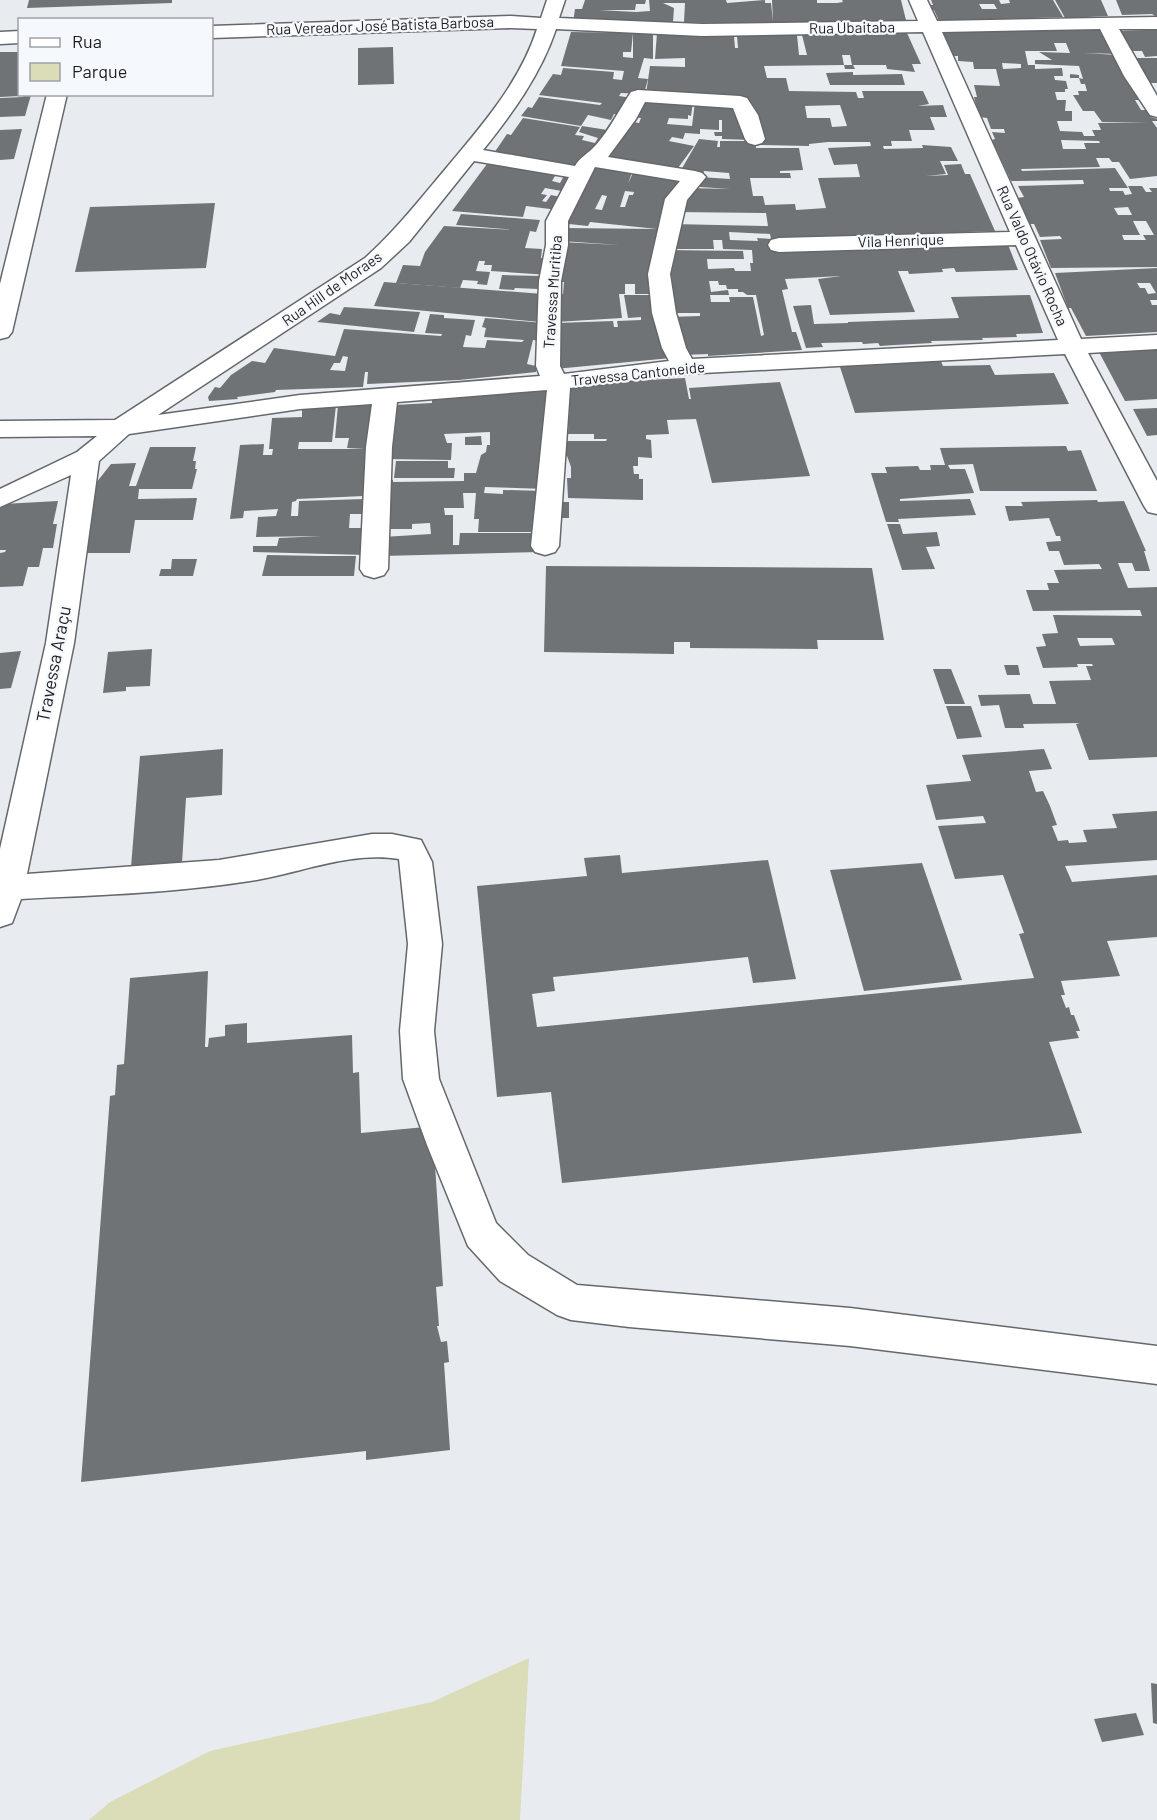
<svg xmlns="http://www.w3.org/2000/svg" width="1157" height="1820" font-family="Barlow,sans-serif">
<style>
.green{fill:#dbddb9}
.building{fill:#707376;fill-rule:evenodd}
.lines{fill:none;stroke-linecap:round;stroke-linejoin:round}
.minor-casing{stroke:#64686b;stroke-width:3}
.minor{fill:#fff;fill-rule:evenodd}
.labels{text-anchor:middle;stroke-width:4.5;stroke-linejoin:round;paint-order:stroke}
.far-street-label{font-size:15px;fill:#1d1e20;stroke:#f5f9fd}
.street-label{font-size:18px;fill:#1d1e20;stroke:#f5f9fd}
</style>
<rect width="100%" height="100%" fill="#e8ecf0"/>
<polygon class="green" points="529,1658 520,1820 89,1820 110,1802 210,1751 432,1702"/>
<g class="building">
<polygon points="29,0 172,0 172,3 27,8"/>
<path d="M 585,0 L 646,0 L 645,4 L 636,4 L 635,10 L 599,10 L 636,12 L 650,11 L 649,0 L 726,0 L 727,3 L 765,0 L 765,3 L 771,3 L 773,22 L 772,0 L 817,0 L 817,3 L 837,3 L 843,2 L 842,0 L 901,0 L 907,24 L 573,22 L 575,9 L 582,9 ZM 663,3 L 685,3 L 684,22 L 673,22 L 674,8 Z"/>
<path d="M 931,0 L 999,0 L 1001,4 L 1010,3 L 1009,0 L 1053,0 L 1063,17 L 939,21 L 934,10 L 929,10 L 927,5 L 933,5 ZM 979,4 L 994,4 L 997,9 L 982,9 Z"/>
<polygon points="1055,0 1101,0 1108,16 1065,18"/>
<polygon points="1116,0 1157,0 1157,17 1152,14 1122,15"/>
<path d="M 1102,27 L 1117,54 L 1083,53 L 1118,55 L 1141,100 L 1135,100 L 1141,110 L 1148,110 L 1151,117 L 1157,119 L 1157,121 L 1152,121 L 1157,128 L 1157,176 L 1130,179 L 1119,162 L 1112,162 L 1109,158 L 1096,158 L 1100,167 L 1021,169 L 1022,171 L 1115,168 L 1128,188 L 1109,188 L 1110,191 L 1123,191 L 1125,195 L 1132,194 L 1128,186 L 1142,186 L 1146,192 L 1152,192 L 1149,188 L 1157,188 L 1157,267 L 1051,268 L 1040,240 L 1062,239 L 1060,236 L 1040,237 L 1034,224 L 1030,224 L 1017,198 L 1024,197 L 1018,186 L 1084,184 L 1083,180 L 1011,181 L 992,140 L 995,139 L 992,132 L 1005,133 L 1004,129 L 991,129 L 987,118 L 979,117 L 974,97 L 977,97 L 974,85 L 1000,86 L 996,69 L 974,69 L 973,62 L 958,61 L 958,56 L 952,56 L 951,49 L 945,49 L 940,30 ZM 1054,43 L 1066,43 L 1070,53 L 1039,52 L 1052,60 L 1035,60 L 1035,64 L 1079,66 L 1083,79 L 1079,78 L 1079,75 L 1070,74 L 1070,78 L 1079,78 L 1081,84 L 1085,84 L 1087,91 L 1078,91 L 1079,95 L 1073,95 L 1083,111 L 1094,111 L 1102,122 L 1148,122 L 1098,123 L 1101,130 L 1092,130 L 1095,136 L 1084,136 L 1082,132 L 1060,131 L 1057,121 L 1072,121 L 1072,111 L 1065,111 L 1066,100 L 1057,100 L 1055,92 L 1065,92 L 1065,89 L 1068,89 L 1066,81 L 1055,80 L 1054,76 L 1063,76 L 1062,68 L 1035,69 L 1035,65 L 1028,65 L 1025,51 L 1057,51 ZM 1002,63 L 1021,64 L 1021,68 L 1003,69 ZM 1061,140 L 1099,141 L 1100,143 L 1084,143 L 1086,149 L 1063,149 ZM 1128,207 L 1132,215 L 1118,215 L 1114,208 ZM 1133,221 L 1146,221 L 1154,235 L 1143,235 L 1146,240 L 1124,240 L 1122,235 L 1140,235 Z"/>
<polygon points="1143,27 1157,27 1157,56 1145,57 1142,51 1129,51 1119,31 1145,30"/>
<polygon points="571,32 633,33 631,52 623,52 623,57 633,58 633,33 653,33 653,59 644,58 638,78 648,79 644,94 621,93 619,96 632,98 622,115 614,114 611,120 588,115 581,126 521,116 528,107 532,108 539,97 600,105 602,103 539,95 553,74 561,75 563,68 614,72 613,79 622,80 624,71 561,66"/>
<path d="M 657,33 L 722,34 L 722,36 L 734,36 L 735,48 L 738,48 L 737,36 L 797,35 L 799,55 L 807,55 L 802,35 L 907,33 L 921,64 L 912,64 L 915,72 L 887,69 L 886,65 L 853,65 L 855,69 L 845,69 L 844,65 L 852,65 L 850,55 L 842,55 L 844,65 L 764,66 L 767,78 L 786,78 L 789,91 L 856,92 L 858,98 L 864,98 L 862,91 L 923,91 L 929,104 L 918,106 L 943,105 L 947,117 L 930,117 L 935,130 L 909,130 L 912,141 L 891,141 L 892,146 L 883,146 L 884,149 L 923,148 L 922,145 L 951,147 L 958,161 L 940,161 L 946,174 L 926,176 L 948,175 L 944,165 L 961,164 L 965,174 L 970,174 L 995,231 L 815,237 L 816,239 L 771,239 L 773,249 L 1007,242 L 1018,270 L 956,272 L 954,268 L 942,269 L 943,272 L 909,274 L 908,271 L 898,271 L 915,312 L 830,315 L 818,279 L 841,276 L 785,279 L 788,289 L 782,290 L 792,332 L 796,332 L 802,350 L 708,356 L 708,354 L 682,355 L 668,317 L 700,316 L 700,313 L 667,313 L 666,250 L 743,251 L 744,259 L 707,259 L 708,269 L 734,268 L 735,271 L 751,271 L 750,263 L 753,263 L 752,250 L 723,249 L 722,240 L 713,240 L 714,249 L 670,249 L 672,224 L 768,226 L 766,213 L 675,212 L 687,188 L 730,189 L 700,187 L 700,177 L 730,179 L 729,173 L 704,171 L 703,174 L 681,170 L 699,139 L 718,141 L 717,147 L 720,147 L 720,141 L 755,141 L 756,148 L 799,148 L 803,170 L 780,171 L 780,173 L 790,173 L 791,178 L 750,178 L 753,196 L 763,196 L 765,205 L 795,204 L 796,210 L 826,208 L 818,178 L 860,177 L 857,164 L 834,165 L 828,148 L 871,146 L 870,142 L 828,142 L 809,144 L 809,146 L 760,145 L 754,106 L 646,94 L 650,66 L 685,67 L 685,58 L 655,59 ZM 840,105 L 847,126 L 832,127 L 830,118 L 807,118 L 805,106 ZM 729,232 L 770,234 L 771,239 L 757,238 L 758,241 L 730,240 ZM 709,281 L 718,281 L 719,285 L 726,285 L 727,289 L 738,289 L 738,292 L 743,292 L 747,295 L 756,295 L 764,335 L 761,336 L 753,297 L 729,297 L 730,302 L 711,302 L 710,295 L 729,295 L 728,290 L 711,292 Z"/>
<polygon points="393,47 394,84 358,85 358,48"/>
<polygon points="0,52 20,52 20,96 0,97"/>
<polygon points="1131,58 1157,58 1157,83 1145,83"/>
<polygon points="853,72 853,75 902,74 905,85 830,85 826,73"/>
<polygon points="24,94 31,95 25,116 0,117 0,98 23,97"/>
<polygon points="639,100 693,102 691,116 688,115 688,119 669,118 667,124 692,126 695,102 741,104 751,140 722,139 722,136 715,136 714,132 722,132 722,120 719,120 719,130 700,129 700,134 685,133 683,139 672,137 669,141 694,146 678,168 653,163 652,166 595,158 628,121 639,123 641,118 631,117"/>
<polygon points="523,118 580,127 575,135 584,136 582,140 595,143 598,138 579,132 582,126 614,131 578,169 492,156 507,134 511,135"/>
<polygon points="22,129 14,159 0,160 0,130"/>
<polygon points="490,160 558,171 552,181 560,183 566,172 579,174 567,192 545,188 541,194 547,195 542,201 546,202 551,195 566,198 558,210 526,206 523,217 452,211"/>
<path d="M 589,164 L 633,169 L 628,184 L 634,170 L 688,178 L 661,294 L 635,294 L 635,284 L 625,284 L 625,294 L 619,294 L 622,318 L 555,322 L 556,294 L 563,294 L 564,282 L 555,282 L 561,242 L 620,245 L 561,241 L 563,228 L 657,229 L 590,222 L 588,226 L 559,223 ZM 625,191 L 634,192 L 633,195 L 629,195 L 625,207 L 620,207 ZM 602,195 L 607,196 L 602,210 L 595,209 Z"/>
<polygon points="215,203 206,268 75,272 90,207"/>
<polygon points="461,214 540,220 536,232 530,231 525,248 542,249 541,258 550,259 549,275 491,271 492,265 484,265 485,261 479,261 476,271 490,272 487,285 477,284 478,281 463,280 460,288 396,283 403,265 420,266 425,252 444,226 515,230 456,225"/>
<path d="M 1157,268 L 1157,300 L 1150,300 L 1152,305 L 1157,305 L 1157,332 L 1086,336 L 1071,308 L 1068,308 L 1055,273 ZM 1137,283 L 1150,283 L 1156,293 L 1148,294 L 1145,288 L 1140,288 Z"/>
<polygon points="502,275 541,276 538,289 515,288 514,290 499,289"/>
<polygon points="384,282 543,294 540,322 374,306"/>
<polygon points="624,295 660,295 671,358 555,369 556,323 613,321 614,327 618,327 617,321 641,320 641,317 628,318"/>
<polygon points="1030,295 1043,333 1016,334 1017,337 982,338 983,340 931,341 932,343 895,345 880,346 878,343 863,344 862,342 821,343 823,347 806,348 793,306 811,305 814,324 848,323 848,322 959,318 951,297"/>
<polygon points="344,307 420,312 414,332 317,322 330,313 340,315"/>
<path d="M 430,314 L 444,315 L 444,318 L 475,320 L 471,336 L 466,335 L 463,347 L 485,348 L 487,340 L 522,342 L 524,340 L 484,337 L 486,328 L 482,327 L 485,318 L 545,323 L 542,341 L 533,340 L 527,364 L 536,366 L 536,372 L 459,380 L 367,384 L 368,372 L 365,372 L 363,387 L 276,390 L 275,392 L 237,397 L 238,399 L 209,401 L 208,397 L 215,387 L 220,388 L 231,375 L 252,361 L 265,363 L 274,348 L 335,356 L 344,329 L 441,336 L 442,334 L 425,333 ZM 343,356 L 348,357 L 345,371 L 330,370 L 334,363 L 340,363 Z"/>
<polygon points="1157,348 1157,399 1125,401 1099,352"/>
<polygon points="940,359 943,366 990,365 995,375 1054,373 1069,404 855,413 839,364"/>
<polygon points="685,378 689,399 691,399 689,388 780,382 810,476 712,483 696,419 667,420 669,434 646,435 646,439 651,440 652,458 638,457 638,466 633,466 634,474 639,474 639,479 643,479 643,500 568,498 567,478 571,478 571,467 567,456 562,455 562,441 606,441 607,439 594,439 594,434 568,434 571,384 609,385 609,382"/>
<polygon points="546,388 551,420 546,489 485,487 484,493 503,494 503,490 546,491 540,532 478,532 479,519 474,519 476,493 463,493 464,508 444,508 445,515 453,515 453,545 459,545 460,533 541,533 541,552 382,556 383,537 431,534 430,523 412,524 412,529 384,529 386,480 393,480 393,482 464,481 464,473 476,473 481,455 486,452 487,445 490,445 490,432 444,434 447,443 452,443 451,460 385,459 386,439 394,439 394,405 432,403 432,397 497,394 497,391"/>
<polygon points="379,404 375,464 365,464 364,496 297,499 296,501 292,502 291,516 298,516 299,501 365,499 364,514 350,514 349,528 367,528 366,555 253,552 253,546 277,546 279,538 322,536 256,537 258,517 276,516 278,509 244,511 243,518 230,519 240,445 264,444 263,455 272,455 273,449 269,449 272,418 302,417 302,406 336,405 332,442 299,442 298,449 365,449 347,448 349,438 335,438 338,405"/>
<polygon points="1157,408 1157,435 1147,436 1133,409"/>
<polygon points="481,436 482,445 465,445 465,437"/>
<polygon points="1066,446 1068,451 1081,450 1097,491 980,491 973,464 948,465 950,469 965,469 974,493 900,499 900,501 970,499 976,515 898,519 899,522 886,522 871,473 887,473 885,467 918,466 920,470 931,470 930,465 945,465 940,448"/>
<polygon points="150,447 196,447 193,461 196,461 195,469 197,469 192,489 139,489 138,499 197,498 193,520 135,520 130,553 83,553 92,488 111,464 136,463 129,486 136,486"/>
<polygon points="396,461 448,461 448,468 455,468 454,478 394,478"/>
<path d="M 1097,500 L 1098,502 L 1124,501 L 1146,551 L 1144,551 L 1150,571 L 1135,571 L 1132,563 L 1118,563 L 1128,588 L 1157,587 L 1157,757 L 1089,760 L 1076,724 L 1080,723 L 1023,724 L 1024,728 L 1005,728 L 999,705 L 981,706 L 978,695 L 1030,694 L 1033,704 L 1056,704 L 1049,681 L 1091,680 L 1086,666 L 1093,666 L 1092,664 L 1077,664 L 1078,667 L 1043,668 L 1036,647 L 1046,646 L 1042,634 L 1058,633 L 1053,615 L 1142,616 L 1140,610 L 1033,611 L 1026,590 L 1049,590 L 1047,583 L 1059,583 L 1054,570 L 1102,569 L 1099,564 L 1064,565 L 1059,551 L 1049,551 L 1046,542 L 1061,541 L 1060,536 L 1056,536 L 1049,518 L 1009,521 L 1005,506 L 1023,506 L 1021,502 ZM 1077,638 L 1112,638 L 1115,645 L 1080,646 Z"/>
<polygon points="58,501 53,524 57,524 53,548 43,548 39,567 28,567 23,586 0,587 0,553 5,552 6,550 0,550 0,508 3,504"/>
<rect x="554" y="502" width="15" height="16"/>
<polygon points="887,524 900,524 903,534 937,532 940,546 926,547 935,569 902,570"/>
<polygon points="267,555 320,556 356,556 354,576 262,576"/>
<polygon points="172,559 197,559 193,576 159,576 161,569 171,569"/>
<polygon points="546,566 872,568 884,640 817,640 818,649 690,648 690,642 674,642 674,654 544,652"/>
<polygon points="152,649 150,686 126,687 126,691 103,693 108,652"/>
<polygon points="21,651 11,688 0,689 0,653"/>
<polygon points="1004,665 1018,665 1020,675 1007,675"/>
<polygon points="933,669 951,669 965,704 945,704"/>
<polygon points="946,706 971,706 982,737 957,739"/>
<polygon points="223,749 222,795 186,798 182,863 131,867 140,756"/>
<polygon points="1044,749 1052,769 1029,771 1036,792 1043,791 1050,806 1057,825 1052,826 1058,841 1068,840 1069,843 1087,842 1083,830 1117,828 1112,814 1157,811 1157,860 1065,866 1072,882 1157,875 1157,937 1107,941 1120,976 1061,981 1065,995 1061,995 1066,1008 1069,1007 1071,1015 1074,1015 1080,1031 1076,1031 1079,1038 1049,1042 1082,1133 562,1183 551,1092 497,1097 477,886 587,876 584,858 620,855 622,873 768,860 796,979 753,983 748,957 553,977 555,991 532,994 537,1027 1034,978 1019,934 1024,933 1003,875 955,879 938,826 986,823 983,816 936,820 926,785 971,781 962,755"/>
<polygon points="922,863 962,980 864,991 830,870"/>
<polygon points="208,971 205,1047 208,1047 209,1038 225,1036 225,1025 247,1023 247,1043 352,1035 353,1073 359,1072 361,1133 436,1126 439,1165 435,1165 443,1286 436,1287 439,1326 437,1326 441,1342 447,1341 449,1362 444,1363 450,1450 366,1460 366,1451 81,1482 110,1096 115,1095 117,1065 124,1064 130,978"/>
<polygon points="1151,1683 1157,1684 1157,1724 1153,1723"/>
<polygon points="1136,1713 1144,1735 1102,1742 1094,1719"/>
</g>
<g class="lines">
<defs>
<g id="minor">
<path d="M 547,0 L 565,0 L 559,18 L 702,24 L 918,21 L 909,0 L 927,0 L 937,21 L 1157,17 L 1157,29 L 1119,29 L 1157,96 L 1157,117 L 1150,115 L 1124,76 L 1100,29 L 942,32 L 1081,339 L 1157,335 L 1157,349 L 1088,353 L 1157,481 L 1157,514 L 1148,512 L 1144,506 L 1065,354 L 684,374 L 570,388 L 559,546 L 555,552 L 545,555 L 535,552 L 531,546 L 547,390 L 397,402 L 392,447 L 388,569 L 384,575 L 374,578 L 364,575 L 360,569 L 366,447 L 372,404 L 300,409 L 129,434 L 99,461 L 74,643 L 27,874 L 219,860 L 372,834 L 392,834 L 421,840 L 432,862 L 442,944 L 434,1031 L 439,1079 L 496,1223 L 528,1255 L 577,1285 L 850,1308 L 1157,1346 L 1157,1384 L 850,1346 L 629,1327 L 571,1320 L 557,1315 L 500,1281 L 468,1246 L 427,1145 L 403,1079 L 400,1031 L 408,944 L 399,859 C 349,851 298,874 250,881 C 174,893 97,895 21,899 L 12,923 L 0,927 L 0,849 L 46,643 L 71,475 L 0,507 L 0,489 L 77,452 L 97,436 L 0,437 L 0,421 L 115,420 L 365,258 C 396,230 421,198 448,166 C 483,124 520,82 537,29 L 511,28 L 212,38 L 212,26 L 511,16 L 541,18 ZM 556,29 L 702,36 L 923,32 L 1010,232 L 779,238 L 771,240 L 768,245 L 771,250 L 779,252 L 1016,245 L 1058,340 L 692,359 L 686,348 L 676,313 L 670,274 L 687,200 L 706,177 L 702,173 L 695,171 L 608,157 L 636,119 L 645,102 L 733,108 L 745,139 L 748,143 L 755,145 L 762,143 L 765,139 L 758,115 L 747,98 L 740,96 L 638,90 L 631,92 C 619,110 610,129 596,145 C 589,153 580,157 575,166 L 483,150 C 512,114 541,74 556,29 ZM 474,161 L 569,177 L 546,221 L 546,245 L 539,281 L 536,366 L 540,376 L 300,395 L 158,415 L 381,268 L 409,242 ZM 595,167 L 680,181 L 665,199 L 648,274 L 652,313 L 662,348 L 669,361 L 564,374 L 560,366 L 561,281 L 568,245 L 568,221 Z"/>
<polygon points="20,31 20,43 0,44 0,32"/>
<polygon points="47,94 67,94 12,332 8,337 0,339 0,284"/>
</g>
</defs>
<use href="#minor" class="minor-casing"/>
<use href="#minor" class="minor"/>
</g>
<g class="labels">
<g class="far-street-label">
<text transform="translate(380 26) rotate(-2)" y="5">Rua Vereador José Batista Barbosa</text>
<text transform="translate(852 28) rotate(-1)" y="5">Rua Ubaitaba</text>
<text transform="translate(901 241) rotate(-2)" y="5">Vila Henrique</text>
<text transform="translate(1032 256) rotate(66)" y="5">Rua Valdo Otávio Rocha</text>
<text transform="translate(332 289) rotate(-35)" y="5">Rua Hill de Moraes</text>
<text transform="translate(553 292) rotate(-86)" y="5">Travessa Muritiba</text>
<text transform="translate(638 374) rotate(-6)" y="5">Travessa Cantoneide</text>
</g>
<g class="street-label">
<text transform="translate(54 664) rotate(-79)" y="6">Travessa Araçu</text>
</g>
</g>
<rect x="18" y="18" width="195" height="78" fill="#f5f9fd" stroke="#9fa1a5" stroke-width="1.5"/>
<rect x="30" y="38" width="30" height="9" fill="#ffffff" stroke="#9fa1a5" stroke-width="1.5"/>
<text x="72" y="48" font-size="18" fill="#1d1e20">Rua</text>
<rect x="30" y="63" width="30" height="18" fill="#dbddb9" stroke="#9fa1a5" stroke-width="1.5"/>
<text x="72" y="78" font-size="18" fill="#1d1e20">Parque</text>
</svg>
